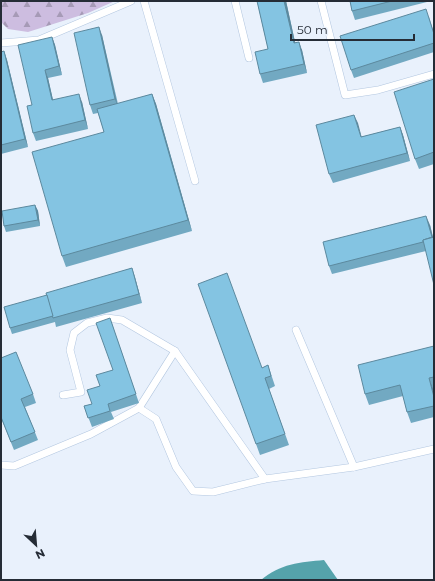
<svg xmlns="http://www.w3.org/2000/svg" width="435" height="581" font-family="Montserrat,sans-serif">
<style>
.forest{fill:url(#forest-firs)}
.water{fill:#55a3ab}
.lines{fill:none;stroke-linecap:round;stroke-linejoin:round}
.lane-casing{stroke:#b3c7e0;stroke-width:8}
.lane{stroke:#fff;stroke-width:7}
.wall{fill:#72a9c2}
.shaded-wall{fill:#5c899e}
.building{fill:#84c4e2;stroke:#5c899e}
</style>
<defs>
<pattern id="forest-firs" width="22" height="20" patternUnits="userSpaceOnUse"><rect width="22" height="20" fill="#cdbde0"/><path d="M5 1l3.5 6h-7zM16 11l3.5 6h-7z" fill="#a69ab6"/></pattern>
</defs>
<rect width="100%" height="100%" fill="#e9f1fc"/>
<polygon class="forest" points="1,1 115,1 88,13 28,32 8,29 1,22"/>
<path class="water" d="M 324,560 L 338,580 L 261,580 C 279,564 301,562 324,560 Z"/>
<g class="lines">
<defs>
<g id="lane">
<polyline points="144,1 195,181"/>
<polyline points="235,1 249,58"/>
<polyline points="321,1 345,95 378,90 434,74"/>
<polyline points="1,43 39,40 131,1"/>
<polyline points="296,330 354,467"/>
<polyline points="63,395 81,392 70,350 74,333 87,323 107,318 122,320 175,351 265,479"/>
<polyline points="139,408 156,419 176,467 193,491 213,492 265,479 354,467 434,449"/>
<polyline points="1,465 14,466 91,434 139,408 175,351"/>
</g>
</defs>
<use href="#lane" class="lane-casing"/>
<use href="#lane" class="lane"/>
</g>
<g class="wall">
<polygon points="257,1 286,1 295,42 302,50 307,73 263,83 260,74 268,49"/>
<polygon points="350,1 427,1 427,2 355,20 352,11"/>
<polygon points="429,17 434,33 434,52 354,78 351,70"/>
<polygon points="102,35 118,104 152,94 156,104 192,231 66,267 62,256 104,132 98,113 93,114 90,105"/>
<polygon points="52,37 55,45 62,75 48,78 53,100 82,102 88,129 36,141 33,133 32,105"/>
<polygon points="4,51 7,60 28,147 1,154 1,52"/>
<polygon points="434,79 434,164 419,169 415,159"/>
<polygon points="354,115 361,137 400,127 403,135 410,161 333,183 329,174"/>
<polygon points="35,205 38,211 40,226 6,232 4,226"/>
<polygon points="430,225 433,237 426,251 332,274 329,266"/>
<polygon points="132,268 142,303 56,327 55,322 12,334 10,328 47,295"/>
<polygon points="110,318 139,403 111,412 114,419 92,427 84,406 92,404 100,386 113,370"/>
<polygon points="434,346 434,389 433,389 434,392 434,417 411,423 407,412 403,396 369,405 365,394"/>
<polygon points="1,358 33,394 36,403 25,407 38,440 14,450 1,418"/>
<polygon points="268,365 275,386 269,389 289,445 260,455 256,444 262,368"/>
</g>
<g class="shaded-wall">
<polygon points="284,1 286,1 297,51 294,43"/>
<polygon points="99,27 102,35 118,108 115,99"/>
<polygon points="52,37 55,45 62,75 59,66"/>
<polygon points="299,42 302,50 307,73 304,64"/>
<polygon points="4,51 7,60 28,147 25,139"/>
<polygon points="45,70 48,78 55,109 52,100"/>
<polygon points="79,94 82,102 88,129 85,120"/>
<polygon points="152,94 156,104 192,231 188,220"/>
<polygon points="354,115 358,123 364,146 361,137"/>
<polygon points="400,127 403,135 410,161 407,153"/>
<polygon points="35,205 38,211 40,226 38,220"/>
<polygon points="426,216 430,225 434,242 432,240"/>
<polygon points="132,268 135,277 142,303 139,294"/>
<polygon points="429,378 433,389 434,397"/>
</g>
<g class="building">
<polygon points="257,1 284,1 294,43 299,42 304,64 260,74 255,52 268,49"/>
<polygon points="350,1 392,1 352,11"/>
<polygon points="426,9 434,34 434,43 351,70 340,36"/>
<polygon points="99,27 115,99 90,105 74,33"/>
<polygon points="52,37 59,66 45,70 52,100 79,94 85,120 33,133 27,106 32,105 18,45"/>
<polygon points="4,51 25,139 1,145 1,52"/>
<polygon points="434,79 434,152 415,159 394,92"/>
<polygon points="152,94 188,220 62,256 32,152 104,132 97,109"/>
<polygon points="354,115 361,137 400,127 407,153 329,174 316,125"/>
<polygon points="35,205 38,220 4,226 2,211"/>
<polygon points="426,216 432,237 423,240 423,242 329,266 323,242"/>
<polygon points="434,237 434,285 423,240"/>
<polygon points="132,268 139,294 53,318 46,293"/>
<polygon points="227,273 262,368 268,365 271,376 265,378 285,434 256,444 198,284"/>
<polygon points="47,295 53,316 10,328 4,307"/>
<polygon points="110,318 136,394 108,404 110,411 88,418 84,406 92,404 87,390 100,386 96,375 113,370 96,323"/>
<polygon points="434,346 434,377 429,378 434,397 434,406 407,412 400,385 365,394 358,365"/>
<polygon points="16,352 33,394 21,399 35,432 11,442 1,417 1,358"/>
</g>
<rect width="435" height="581" fill="none" stroke="#252c36" stroke-width="4"/>
<g transform="translate(36 545) rotate(154)" stroke="#e9f1fc" stroke-width="3" paint-order="stroke">
<path d="M0-3L7 15L0 10L-7 15Z" fill="#252c36"/>
<text y="-6" font-size="11" font-weight="bold" text-anchor="middle" fill="#252c36">N</text>
</g>
<path d="M291 34v6h123v-6" fill="none" stroke="#252c36" stroke-width="2"/>
<text x="297" y="34" font-size="12" fill="#252c36" stroke="#e9f1fc" stroke-width="3" paint-order="stroke">50 m</text>
</svg>
